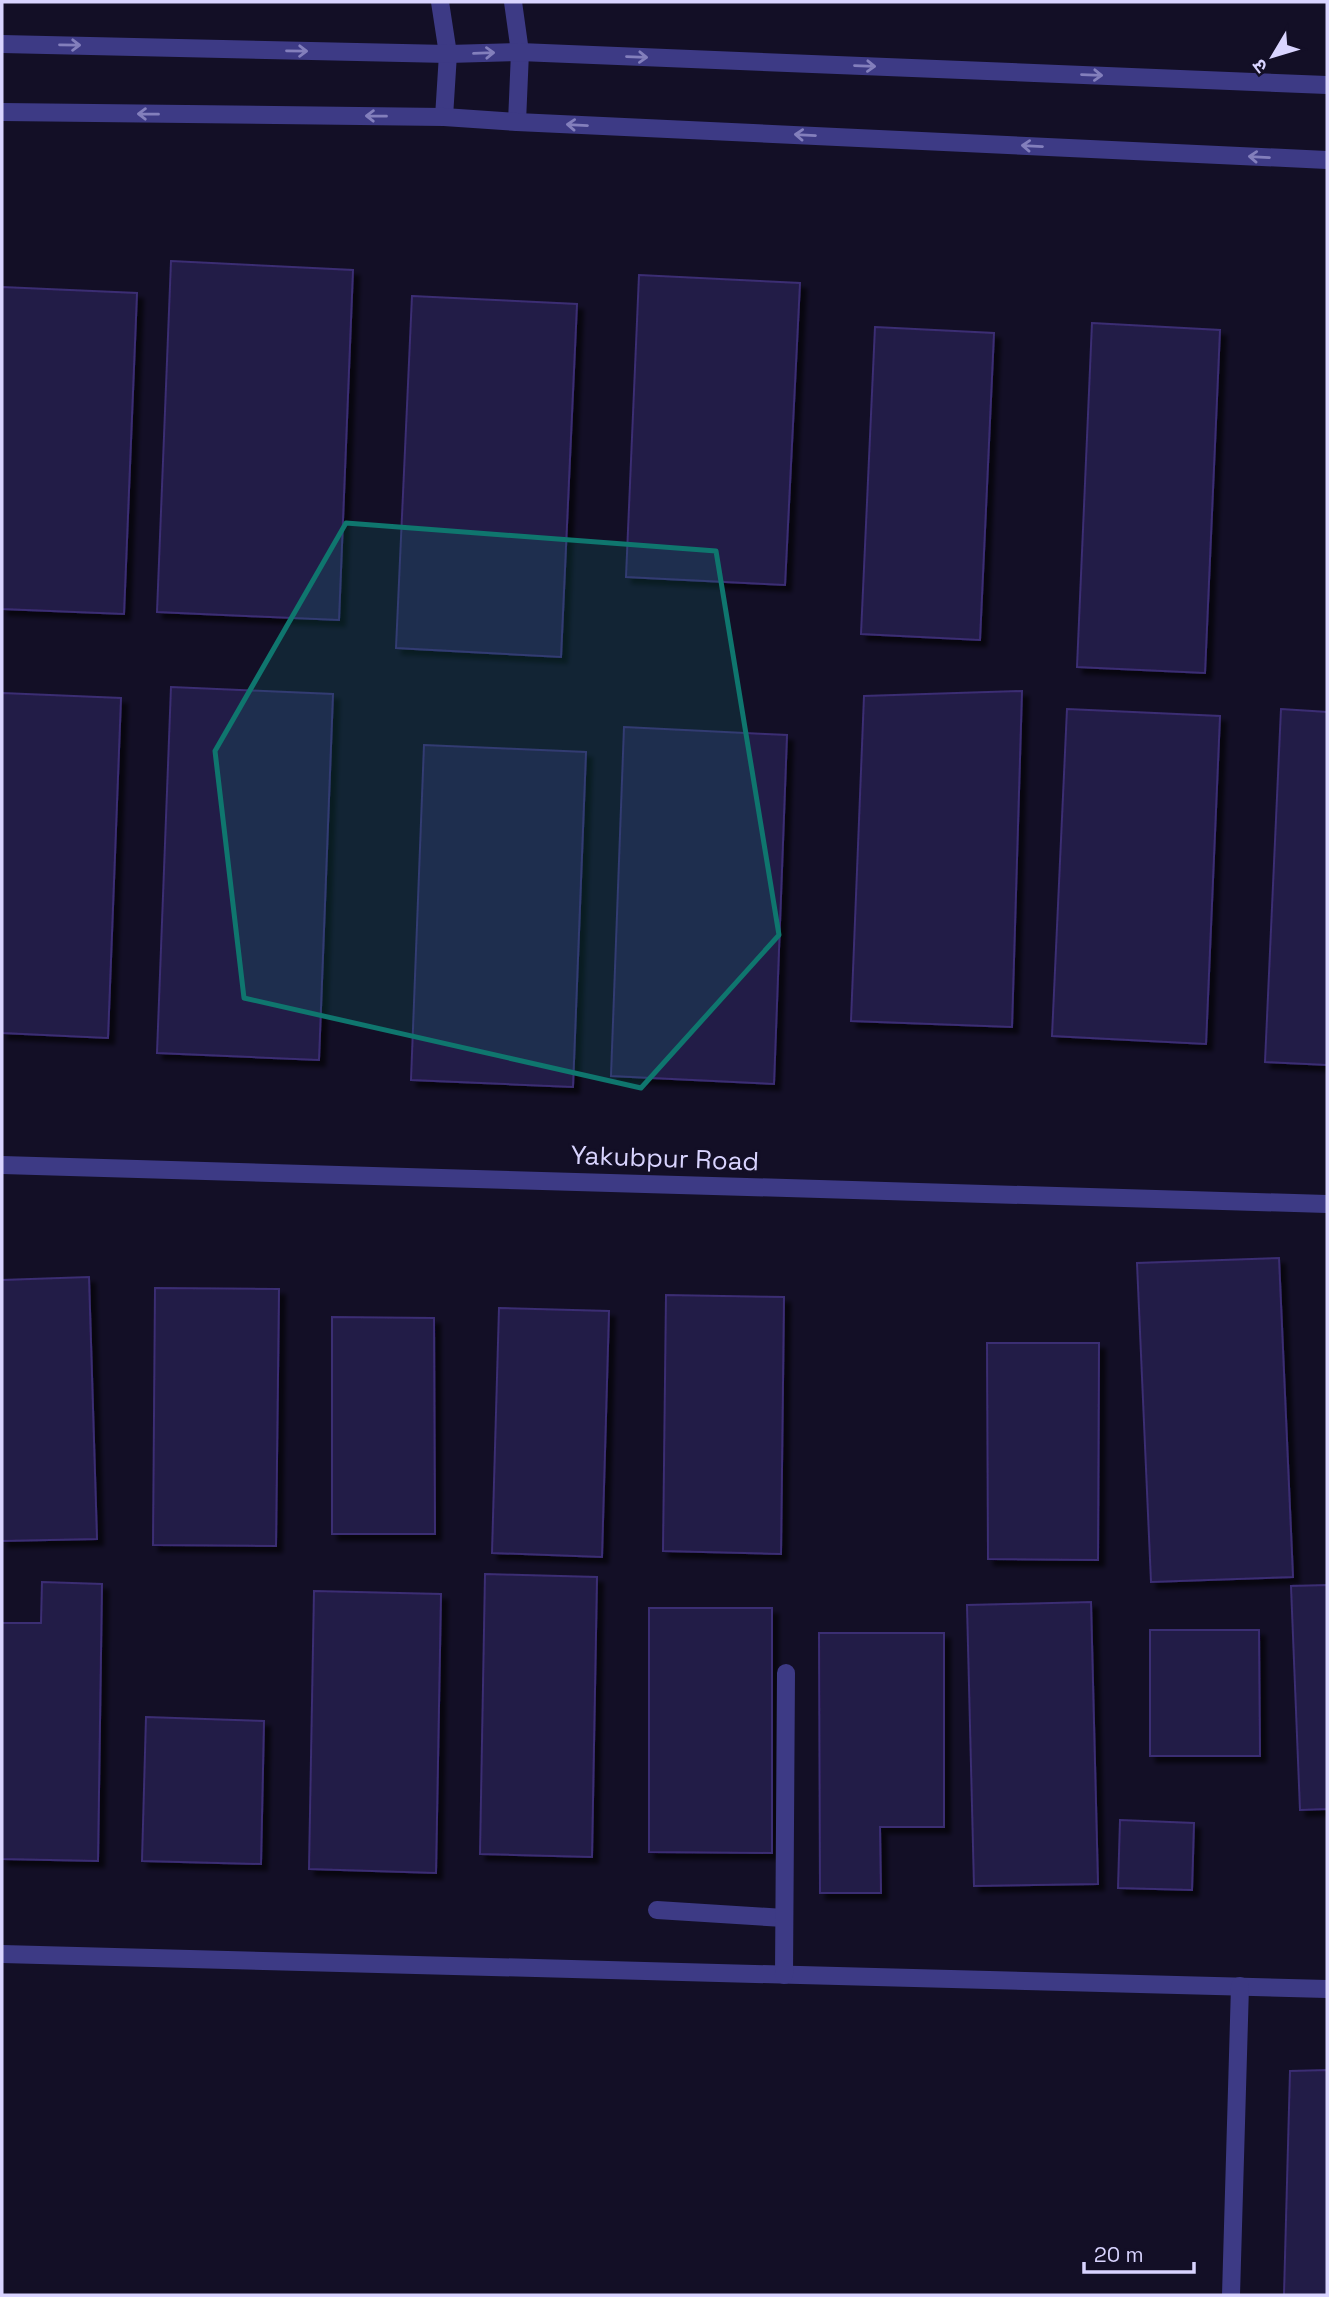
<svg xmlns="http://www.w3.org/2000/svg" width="1329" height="2297" font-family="'Space Grotesk','Noto Sans Devanagari',sans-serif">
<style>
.building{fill:#241b47;stroke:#3b2d73;stroke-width:2;filter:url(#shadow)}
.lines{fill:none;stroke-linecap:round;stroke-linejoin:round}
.minor{stroke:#3d3a85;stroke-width:18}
.oneway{stroke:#837fbc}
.marked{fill:#0f766e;fill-opacity:0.2;stroke:#0f766e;stroke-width:5;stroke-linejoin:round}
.labels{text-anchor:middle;stroke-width:6;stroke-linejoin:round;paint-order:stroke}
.street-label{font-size:26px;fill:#d9d4ff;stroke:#130f26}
</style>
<defs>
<filter id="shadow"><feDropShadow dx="6" dy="6" stdDeviation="2" flood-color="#0009"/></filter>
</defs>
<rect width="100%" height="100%" fill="#130f26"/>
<g class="building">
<polygon points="171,261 353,270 339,620 157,612"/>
<polygon points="639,275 800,283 785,585 626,577"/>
<polygon points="2,287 137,293 124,614 2,609"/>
<polygon points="412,296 577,304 561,657 396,648"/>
<polygon points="1092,323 1220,330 1205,673 1077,667"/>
<polygon points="875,327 994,333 980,640 861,634"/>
<polygon points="171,687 333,694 319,1060 157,1053"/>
<polygon points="1022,691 1012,1027 851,1021 864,696"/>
<polygon points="2,693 121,698 108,1038 2,1033"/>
<polygon points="1067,709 1220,716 1206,1044 1052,1036"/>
<polygon points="1281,709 1327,712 1327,1065 1265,1062"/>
<polygon points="624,727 787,735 774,1084 611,1076"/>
<polygon points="424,745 586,752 573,1087 411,1080"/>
<polygon points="1279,1258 1293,1577 1151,1582 1137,1263"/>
<polygon points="89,1277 97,1539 2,1541 2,1280"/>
<polygon points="155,1288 279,1289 276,1546 153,1545"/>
<polygon points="666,1295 784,1297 781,1554 663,1551"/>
<polygon points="499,1308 609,1311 602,1557 492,1553"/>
<polygon points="332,1317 434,1318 435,1534 332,1534"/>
<polygon points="987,1343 1099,1343 1098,1560 988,1559"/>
<polygon points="485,1574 597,1577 592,1857 480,1854"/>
<polygon points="42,1582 102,1584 98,1861 2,1859 2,1623 41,1623"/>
<polygon points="1327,1585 1327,1809 1300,1810 1291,1586"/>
<polygon points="314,1591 441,1594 436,1873 309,1869"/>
<polygon points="1091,1602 1098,1884 974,1886 967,1605"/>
<polygon points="649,1608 772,1608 772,1853 649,1852"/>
<polygon points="1150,1630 1259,1630 1260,1756 1150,1756"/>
<polygon points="819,1633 944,1633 944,1827 880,1827 881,1893 820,1893"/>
<polygon points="146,1717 264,1721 261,1864 142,1861"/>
<polygon points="1120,1820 1194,1823 1192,1890 1118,1888"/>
<polygon points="1327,2070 1327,2295 1284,2295 1290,2071"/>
</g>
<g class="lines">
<g class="minor">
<polyline points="440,2 448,54 444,117"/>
<polyline points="513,2 520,52 517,122"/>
<polyline points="2,44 448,54 520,52 1327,85"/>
<polyline points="2,112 444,117 517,122 1327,160"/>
<polyline points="2,1165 1327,1204"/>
<polyline points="657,1910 784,1918"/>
<polyline points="2,1954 1327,1989"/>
<polyline points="784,1975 786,1673"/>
<polyline points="1231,2295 1240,1986"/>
</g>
</g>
<defs><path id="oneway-shaft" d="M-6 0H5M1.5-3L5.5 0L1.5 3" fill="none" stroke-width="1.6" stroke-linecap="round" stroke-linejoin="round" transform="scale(1.75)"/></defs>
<g class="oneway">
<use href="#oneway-shaft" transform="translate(70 45) rotate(1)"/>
<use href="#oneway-shaft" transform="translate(297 51) rotate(1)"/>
<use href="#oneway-shaft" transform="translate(484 53) rotate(-2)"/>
<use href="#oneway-shaft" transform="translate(637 57) rotate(2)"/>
<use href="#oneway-shaft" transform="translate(865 66) rotate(2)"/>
<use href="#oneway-shaft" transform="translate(1092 75) rotate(2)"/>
<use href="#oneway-shaft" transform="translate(148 114) rotate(-179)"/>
<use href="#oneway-shaft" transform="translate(376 116) rotate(-179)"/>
<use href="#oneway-shaft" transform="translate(577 125) rotate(-177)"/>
<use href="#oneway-shaft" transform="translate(805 135) rotate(-177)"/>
<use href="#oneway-shaft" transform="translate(1032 146) rotate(-177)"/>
<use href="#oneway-shaft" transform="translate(1259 157) rotate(-177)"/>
</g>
<path class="marked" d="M 346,523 L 716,551 L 779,935 L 641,1088 L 244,998 L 215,751 Z"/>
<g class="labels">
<g class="street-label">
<text transform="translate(665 1158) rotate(2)" y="9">Yakubpur Road</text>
</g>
</g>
<rect width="1329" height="2297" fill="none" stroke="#d9d4ff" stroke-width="7"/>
<g transform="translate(1273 56) rotate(232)" stroke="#130f26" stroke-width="5" paint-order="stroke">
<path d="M0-5L12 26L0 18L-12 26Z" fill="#d9d4ff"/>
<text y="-10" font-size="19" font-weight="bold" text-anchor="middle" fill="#d9d4ff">उ</text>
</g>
<path d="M1084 2262v10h110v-10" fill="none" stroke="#d9d4ff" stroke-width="3.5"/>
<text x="1094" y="2262" font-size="21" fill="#d9d4ff" stroke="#130f26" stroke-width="5" paint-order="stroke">20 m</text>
</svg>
